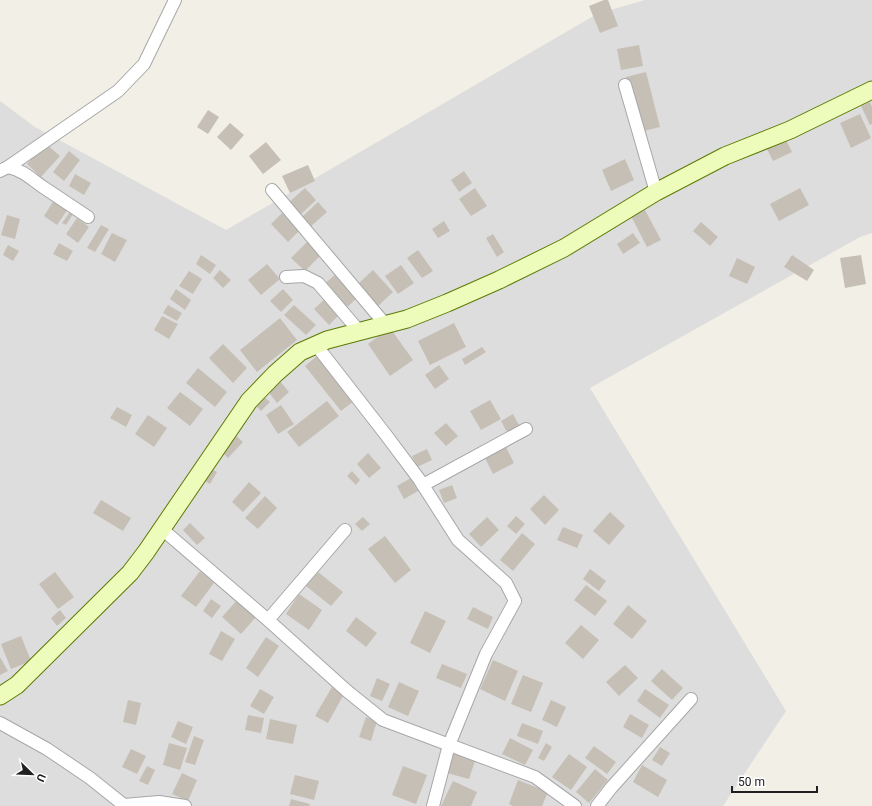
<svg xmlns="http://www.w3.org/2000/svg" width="872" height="806" font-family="Roboto,sans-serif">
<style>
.residential{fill:#dedddd}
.building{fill:#c6bfb6}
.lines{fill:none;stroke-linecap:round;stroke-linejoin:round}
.street-casing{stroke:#a7a7a7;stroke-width:14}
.secondary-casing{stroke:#5b7b03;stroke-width:19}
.street{stroke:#fff;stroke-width:12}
.secondary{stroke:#edfbbb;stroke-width:17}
</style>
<rect width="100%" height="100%" fill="#f1efe6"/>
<polygon class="residential" points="645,0 872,0 872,233 860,237 590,388 786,711 723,806 0,806 0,101 35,127 226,230 597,14"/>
<g class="building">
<polygon points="604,0 608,0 618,26 600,33 589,6"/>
<polygon points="639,45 643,66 621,70 617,49"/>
<polygon points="646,72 660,127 640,132 626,77"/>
<polygon points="870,102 872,107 872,124 870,125 861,106"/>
<polygon points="208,110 219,117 208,134 197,127"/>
<polygon points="860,114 871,138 851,148 840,123"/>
<polygon points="230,123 244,135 231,150 217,137"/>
<polygon points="784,136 792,152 773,161 765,145"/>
<polygon points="266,142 281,160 263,174 249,156"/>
<polygon points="45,143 60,156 41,177 27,164"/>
<polygon points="69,151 80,160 64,181 53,172"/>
<polygon points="625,159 634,180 611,191 602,170"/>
<polygon points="308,165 315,181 290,193 282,176"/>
<polygon points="464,171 472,183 459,192 451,180"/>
<polygon points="75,174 91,183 84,195 69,186"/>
<polygon points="305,188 316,200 298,217 287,204"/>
<polygon points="475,188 487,206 471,216 459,199"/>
<polygon points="800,188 809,205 779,221 770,204"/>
<polygon points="54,200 68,209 57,225 44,216"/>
<polygon points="318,202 327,212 310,227 302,217"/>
<polygon points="645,210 661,240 647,247 631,216"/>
<polygon points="70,212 73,214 66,225 62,223"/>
<polygon points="282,213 299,231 288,242 271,224"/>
<polygon points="7,215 20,219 15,239 1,235"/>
<polygon points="77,218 89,227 78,243 66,234"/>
<polygon points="444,221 450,231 438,238 432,229"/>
<polygon points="701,222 718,237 710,246 693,231"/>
<polygon points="101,225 109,229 95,252 87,248"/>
<polygon points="112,233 127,240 115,262 101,254"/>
<polygon points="633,233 640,243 623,254 617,244"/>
<polygon points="493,234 504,252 497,257 486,238"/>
<polygon points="309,240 323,253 305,271 291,258"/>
<polygon points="59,243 73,251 67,261 53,254"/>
<polygon points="8,245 19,251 13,261 3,255"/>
<polygon points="418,250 433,271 422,278 407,258"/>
<polygon points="201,255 216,265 210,274 196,264"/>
<polygon points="792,255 814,270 807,281 784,267"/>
<polygon points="861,255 866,284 845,288 840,258"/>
<polygon points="737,258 755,267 747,284 729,276"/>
<polygon points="267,264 280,279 261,295 248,280"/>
<polygon points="401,265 414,283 398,294 385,276"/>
<polygon points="220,270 231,280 223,288 213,278"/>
<polygon points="373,270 393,292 378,306 358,284"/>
<polygon points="189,271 202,279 193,294 179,286"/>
<polygon points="337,273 358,297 344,310 322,286"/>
<polygon points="176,289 191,300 185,310 170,299"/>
<polygon points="283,289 293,300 281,312 270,301"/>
<polygon points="326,298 340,314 329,325 314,309"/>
<polygon points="168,305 182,313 177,321 163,313"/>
<polygon points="294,305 316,325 306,335 284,315"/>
<polygon points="162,316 178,324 169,339 154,330"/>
<polygon points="280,318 297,340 257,372 240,350"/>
<polygon points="454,323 466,347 430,365 418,341"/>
<polygon points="390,328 413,360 390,376 368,344"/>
<polygon points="223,344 247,368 233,383 209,358"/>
<polygon points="482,347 486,352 465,365 462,359"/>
<polygon points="318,355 354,401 341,411 305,366"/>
<polygon points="439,365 449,379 435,389 425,375"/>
<polygon points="198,368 227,392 215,407 186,383"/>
<polygon points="279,380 289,392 277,403 267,390"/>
<polygon points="180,392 203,409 190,426 167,408"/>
<polygon points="262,395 270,402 261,411 253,403"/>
<polygon points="490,400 501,419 481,430 470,411"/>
<polygon points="327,401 339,416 299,447 287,432"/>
<polygon points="281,405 294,424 278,434 266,415"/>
<polygon points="117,407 132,415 126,427 110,418"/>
<polygon points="513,414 520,427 508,434 501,421"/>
<polygon points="148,415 167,428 154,447 135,434"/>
<polygon points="446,423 458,436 446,446 434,433"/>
<polygon points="234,434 243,442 228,458 219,449"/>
<polygon points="506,447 514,463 493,474 485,458"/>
<polygon points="427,449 432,460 417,467 412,456"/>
<polygon points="368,453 381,468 369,478 357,464"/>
<polygon points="208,467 217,472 210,484 201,479"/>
<polygon points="352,471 360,480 356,485 347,476"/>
<polygon points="411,478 418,491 404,499 397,486"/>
<polygon points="249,482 261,493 243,512 232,502"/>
<polygon points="452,485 457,498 444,503 439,490"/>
<polygon points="544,495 559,510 545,525 530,509"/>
<polygon points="265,496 277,508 258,529 245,518"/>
<polygon points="101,500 131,518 123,531 93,513"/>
<polygon points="610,512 625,526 609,545 593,531"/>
<polygon points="516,516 525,524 516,534 507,526"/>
<polygon points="363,517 370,524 362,531 355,524"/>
<polygon points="487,517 499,530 481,547 469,534"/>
<polygon points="190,523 205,538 197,545 183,530"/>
<polygon points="563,527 583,535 577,548 557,540"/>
<polygon points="522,533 535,544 513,571 500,560"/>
<polygon points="385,536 411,570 395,583 368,549"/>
<polygon points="590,569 606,581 599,591 583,579"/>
<polygon points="200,571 214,583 196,607 181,596"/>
<polygon points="55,572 74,597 58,609 39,584"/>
<polygon points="318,572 343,592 331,606 306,586"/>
<polygon points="586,585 607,601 595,616 574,600"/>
<polygon points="299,594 322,610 309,630 286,614"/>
<polygon points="211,599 221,606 212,618 203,611"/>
<polygon points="237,600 256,617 241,634 222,617"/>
<polygon points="628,605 647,621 632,639 613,624"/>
<polygon points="473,607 493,617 488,629 467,619"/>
<polygon points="60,610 66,618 57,626 51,618"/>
<polygon points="425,611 446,621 430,653 410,643"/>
<polygon points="356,617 377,633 366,647 346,631"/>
<polygon points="581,625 599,640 583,659 565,643"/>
<polygon points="221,631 235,639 222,661 209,654"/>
<polygon points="21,636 31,661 11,669 1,644"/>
<polygon points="266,637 279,646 258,677 246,668"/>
<polygon points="0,657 8,671 0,675"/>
<polygon points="493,660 518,671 505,701 480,689"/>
<polygon points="442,664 467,674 461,688 436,678"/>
<polygon points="625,665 638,678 619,696 606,682"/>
<polygon points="662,669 683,688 672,700 651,681"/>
<polygon points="523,675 543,683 531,712 511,704"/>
<polygon points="377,678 390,684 382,701 370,696"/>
<polygon points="399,682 419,691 408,716 388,707"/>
<polygon points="332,687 344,694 328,723 315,716"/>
<polygon points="260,689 274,697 264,714 250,706"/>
<polygon points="645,689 669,705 660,718 637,701"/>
<polygon points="128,700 141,703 136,725 123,722"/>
<polygon points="551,700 566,707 557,727 542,720"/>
<polygon points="630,714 649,725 642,738 623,727"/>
<polygon points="248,715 264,718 261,733 245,730"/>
<polygon points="366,717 377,721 371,741 359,737"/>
<polygon points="270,719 297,725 293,744 266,739"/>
<polygon points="178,721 193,727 186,744 171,737"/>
<polygon points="522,723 543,731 538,744 517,736"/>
<polygon points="194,736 204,740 195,765 185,762"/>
<polygon points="510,738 533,750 525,765 502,754"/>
<polygon points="169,743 187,748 180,770 163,765"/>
<polygon points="546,743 552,747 544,761 538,758"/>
<polygon points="594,746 616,762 607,774 585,758"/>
<polygon points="660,747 670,753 662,766 652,760"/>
<polygon points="131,749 146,756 137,774 122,767"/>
<polygon points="454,751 476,758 469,779 447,773"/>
<polygon points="569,754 587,767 571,790 552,777"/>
<polygon points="642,765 667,780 658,797 633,782"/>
<polygon points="147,766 155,770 148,785 139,781"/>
<polygon points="403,766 427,775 416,804 392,795"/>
<polygon points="595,769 608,780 589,803 576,792"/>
<polygon points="182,773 197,780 188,801 172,794"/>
<polygon points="295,775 319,781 314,800 290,794"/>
<polygon points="518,780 548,792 542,806 513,806 509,804"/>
<polygon points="453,781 477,792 471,806 441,806"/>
<polygon points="291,799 310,804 309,806 289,806"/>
</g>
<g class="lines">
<defs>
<g id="street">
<polyline points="625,85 656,192"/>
<path d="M 8,167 C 24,171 30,178 43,187 C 58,197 73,207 88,217"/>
<polyline points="0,171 8,167 118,91 144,64 175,0"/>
<polyline points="272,190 385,324"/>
<polyline points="286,277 304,276 318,283 359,331"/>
<polyline points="316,345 386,435 419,479 458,540 506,583 515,601 486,654 449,745 433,806"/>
<polyline points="423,485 526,429"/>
<polyline points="162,529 268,620 347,691 383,720 535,777 575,806"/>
<polyline points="268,620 345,530"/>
<polyline points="0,723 47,749 90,778 125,806"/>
<polyline points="124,805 159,802 185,806"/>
<polyline points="597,806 611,788 691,699"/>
</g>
<polyline id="secondary" points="0,696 17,685 130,573 146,552 249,401 275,374 300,352 327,340 407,319 447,303 499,280 564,248 656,192 725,156 790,130 872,90"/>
</defs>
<use href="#street" class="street-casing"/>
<use href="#secondary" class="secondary-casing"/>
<use href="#street" class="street"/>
<use href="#secondary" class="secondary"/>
</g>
<g transform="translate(32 774) rotate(113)" stroke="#ffffff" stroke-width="3" paint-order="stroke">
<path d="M0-3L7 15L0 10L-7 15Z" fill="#202020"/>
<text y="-6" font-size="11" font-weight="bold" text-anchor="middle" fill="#202020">U</text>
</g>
<path d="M732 786v6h85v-6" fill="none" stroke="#202020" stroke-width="2"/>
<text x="738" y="786" font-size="12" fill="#202020" stroke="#ffffff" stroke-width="3" paint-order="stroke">50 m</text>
</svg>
